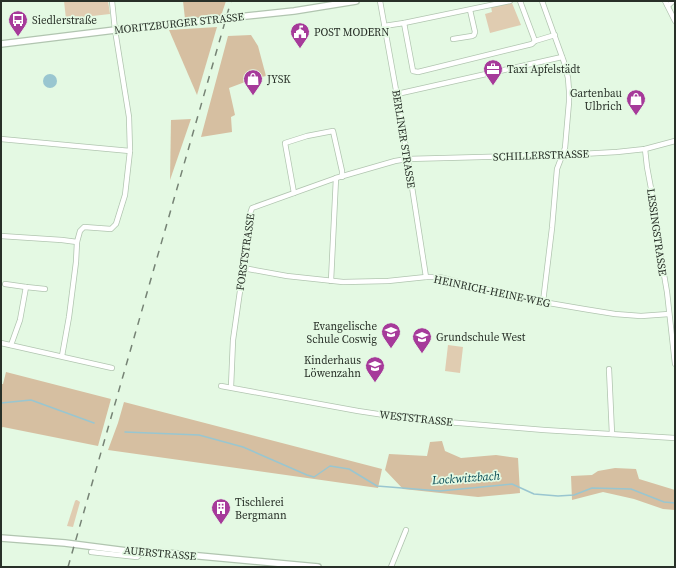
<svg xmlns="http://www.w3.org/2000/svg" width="676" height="568" font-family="'Source Serif 4',serif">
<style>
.green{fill:#e0ccb1}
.forest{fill:#d6bfa1}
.water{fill:#99c6d0}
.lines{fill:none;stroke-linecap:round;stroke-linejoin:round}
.stream{stroke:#99c6d0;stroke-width:1.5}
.minor-casing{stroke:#b1c5b0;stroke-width:6}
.tertiary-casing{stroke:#b1c5b0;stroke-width:8}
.minor{stroke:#fff;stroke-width:4.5}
.tertiary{stroke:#fff;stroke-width:5.5}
.rail{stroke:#768375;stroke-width:1.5;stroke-dasharray:7 7;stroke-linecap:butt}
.labels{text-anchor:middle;stroke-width:3.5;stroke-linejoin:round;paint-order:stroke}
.poi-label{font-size:11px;fill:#283028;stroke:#e4f9e3;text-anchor:start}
.street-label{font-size:11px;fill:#283028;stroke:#e4f9e3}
.water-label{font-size:12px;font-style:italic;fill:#004550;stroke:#e4f9e3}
</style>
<rect width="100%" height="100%" fill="#e4f9e3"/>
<g class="green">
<polygon points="64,1 108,1 110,14 66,19"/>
<polygon points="512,3 521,25 490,33 485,14 492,12 491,7"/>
<polygon points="448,345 463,347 460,373 445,371"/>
<polygon points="76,500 77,500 80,502 73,527 67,526 75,501"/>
</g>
<g class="forest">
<polygon points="183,1 226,1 221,16 185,19"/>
<polygon points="217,27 197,95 169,30"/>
<polygon points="251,35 258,46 266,76 253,79 229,88 235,115 231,117 232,132 201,137 228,36"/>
<polygon points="191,119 170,180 171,120"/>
<polygon points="6,372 111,399 98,446 3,427 1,428 1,384 3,384"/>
<polygon points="124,402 382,469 378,488 108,450 118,423"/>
<polygon points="442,441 445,451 461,458 496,455 518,458 520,493 478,497 403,489 385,470 389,454 427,456 430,442"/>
<polygon points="615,468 636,469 639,479 675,490 675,510 663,509 634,499 603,492 572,500 571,476 592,475 598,471"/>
</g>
<circle class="water" cx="50" cy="81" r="7"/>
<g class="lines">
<g class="stream">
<polyline points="1,403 31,400 94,423"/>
<polyline points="125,432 199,435 243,447 307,475 314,477 330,466 349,469 377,486 440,491 512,484 534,494 558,496 574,495 592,488 631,489 664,502 675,503"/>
</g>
<defs>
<g id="minor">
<polyline points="380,1 403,129 426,277"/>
<polyline points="520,1 535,41"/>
<polyline points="542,1 564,62 568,78 569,91 569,102 565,148 557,169 552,228 543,302"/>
<polyline points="665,1 675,21"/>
<polyline points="668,6 673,1"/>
<polyline points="404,23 413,71 418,72 532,44 535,41 555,35"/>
<polyline points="384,26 404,23 510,1"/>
<polyline points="453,39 472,36 474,35 475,32 470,10"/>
<polyline points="397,94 562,57"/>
<polyline points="1,139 130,151"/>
<polyline points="645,149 647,167 653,199 656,228 667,292 675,364"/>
<polyline points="294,193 285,143 307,136 333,131 342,171 342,177"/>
<polyline points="1,236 62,240 77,242"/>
<polyline points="243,268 287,276 343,282 388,281 426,277 439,277 496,292 543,302 584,309 615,314 641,316 669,314"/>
<polyline points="331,281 336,178"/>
<polyline points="5,284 26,287 45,289"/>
<polyline points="1,343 112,368"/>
<polyline points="11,345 20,320 26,287"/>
<polyline points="62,356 69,317 76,262 77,242 80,231 84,227 111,229 116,224 125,195 130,151 129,117 115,30 112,1"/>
<polyline points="609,369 612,434"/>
<polyline points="221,386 358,411 411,419 544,430 675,438"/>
<polyline points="231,387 233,340 241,284 249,217 252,208 336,178 395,161 407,159 563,155 617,152 645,149 675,141"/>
<polyline points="91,552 137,557 143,552"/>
<polyline points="391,567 406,530"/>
</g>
<g id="tertiary">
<polyline points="1,44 115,30 294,11 356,1"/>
<polyline points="1,538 65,543 127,551 167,553 318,567"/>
</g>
</defs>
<use href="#minor" class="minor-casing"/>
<use href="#tertiary" class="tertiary-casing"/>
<use href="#minor" class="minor"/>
<use href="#tertiary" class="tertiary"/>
<polyline class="rail" points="68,567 231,1"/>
</g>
<defs>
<symbol id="bus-pin" viewBox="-11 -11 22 30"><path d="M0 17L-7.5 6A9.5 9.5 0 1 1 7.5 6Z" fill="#a63a9a" stroke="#e4f9e3"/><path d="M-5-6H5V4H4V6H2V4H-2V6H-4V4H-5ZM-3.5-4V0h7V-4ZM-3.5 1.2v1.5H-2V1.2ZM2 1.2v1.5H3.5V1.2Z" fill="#fff"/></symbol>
<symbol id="civic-pin" viewBox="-11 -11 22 30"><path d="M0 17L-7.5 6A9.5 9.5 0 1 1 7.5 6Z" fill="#a63a9a" stroke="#e4f9e3"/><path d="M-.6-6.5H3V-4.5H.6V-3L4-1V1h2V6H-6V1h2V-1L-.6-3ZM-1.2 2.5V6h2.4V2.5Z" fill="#fff"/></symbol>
<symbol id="office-pin" viewBox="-11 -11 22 30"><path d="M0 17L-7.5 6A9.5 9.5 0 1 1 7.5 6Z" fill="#a63a9a" stroke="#e4f9e3"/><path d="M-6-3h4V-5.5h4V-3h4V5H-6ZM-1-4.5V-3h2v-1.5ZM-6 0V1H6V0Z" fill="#fff"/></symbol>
<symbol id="shop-pin" viewBox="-11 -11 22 30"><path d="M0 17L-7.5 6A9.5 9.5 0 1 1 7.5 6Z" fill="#a63a9a" stroke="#e4f9e3"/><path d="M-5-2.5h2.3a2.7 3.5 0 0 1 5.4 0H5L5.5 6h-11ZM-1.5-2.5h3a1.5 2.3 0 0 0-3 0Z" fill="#fff"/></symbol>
<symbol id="school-pin" viewBox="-11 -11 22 30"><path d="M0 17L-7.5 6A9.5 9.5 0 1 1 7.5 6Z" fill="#a63a9a" stroke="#e4f9e3"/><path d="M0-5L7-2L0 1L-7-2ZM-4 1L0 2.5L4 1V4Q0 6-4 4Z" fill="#fff"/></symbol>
<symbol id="building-pin" viewBox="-11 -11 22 30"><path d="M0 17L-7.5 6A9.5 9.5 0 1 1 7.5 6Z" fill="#a63a9a" stroke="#e4f9e3"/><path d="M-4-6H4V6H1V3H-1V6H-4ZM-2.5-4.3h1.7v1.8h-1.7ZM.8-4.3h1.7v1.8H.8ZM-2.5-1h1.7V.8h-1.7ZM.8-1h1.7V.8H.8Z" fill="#fff"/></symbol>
</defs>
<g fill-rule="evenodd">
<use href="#bus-pin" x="7" y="9" width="22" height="30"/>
<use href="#civic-pin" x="289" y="21" width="22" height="30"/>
<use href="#office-pin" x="482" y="58" width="22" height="30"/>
<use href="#shop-pin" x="242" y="68" width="22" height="30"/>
<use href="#shop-pin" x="625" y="88" width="22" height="30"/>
<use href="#school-pin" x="380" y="321" width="22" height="30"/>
<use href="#school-pin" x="411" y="326" width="22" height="30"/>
<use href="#school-pin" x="364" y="355" width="22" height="30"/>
<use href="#building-pin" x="210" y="497" width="22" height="30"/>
</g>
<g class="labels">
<g class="poi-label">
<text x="32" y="24">Siedlerstraße</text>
<text x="314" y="36">POST MODERN</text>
<text x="507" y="73">Taxi Apfelstädt</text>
<text x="267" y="83">JYSK</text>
<text x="622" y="97" text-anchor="end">Gartenbau<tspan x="622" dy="13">Ulbrich</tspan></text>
<text x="377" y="330" text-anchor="end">Evangelische<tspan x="377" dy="13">Schule Coswig</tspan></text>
<text x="436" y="341">Grundschule West</text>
<text x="361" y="364" text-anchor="end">Kinderhaus<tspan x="361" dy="13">Löwenzahn</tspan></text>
<text x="235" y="506">Tischlerei<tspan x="235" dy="13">Bergmann</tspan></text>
</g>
<g class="street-label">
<text transform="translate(179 23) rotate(-6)" y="4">MORITZBURGER STRASSE</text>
<text transform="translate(404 139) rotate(81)" y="4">BERLINER STRASSE</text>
<text transform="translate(541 155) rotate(-2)" y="4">SCHILLERSTRASSE</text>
<text transform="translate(657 232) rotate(82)" y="4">LESSINGSTRASSE</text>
<text transform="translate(245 252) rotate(-82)" y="4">FORSTSTRASSE</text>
<text transform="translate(492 291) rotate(12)" y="4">HEINRICH-HEINE-WEG</text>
<text transform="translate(416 418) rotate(6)" y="4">WESTSTRASSE</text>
<text transform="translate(160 553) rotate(5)" y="4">AUERSTRASSE</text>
</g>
<g class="water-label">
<text transform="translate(466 478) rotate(-4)" y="4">Lockwitzbach</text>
</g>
</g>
<rect width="676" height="568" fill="none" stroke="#283028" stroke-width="4"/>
</svg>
